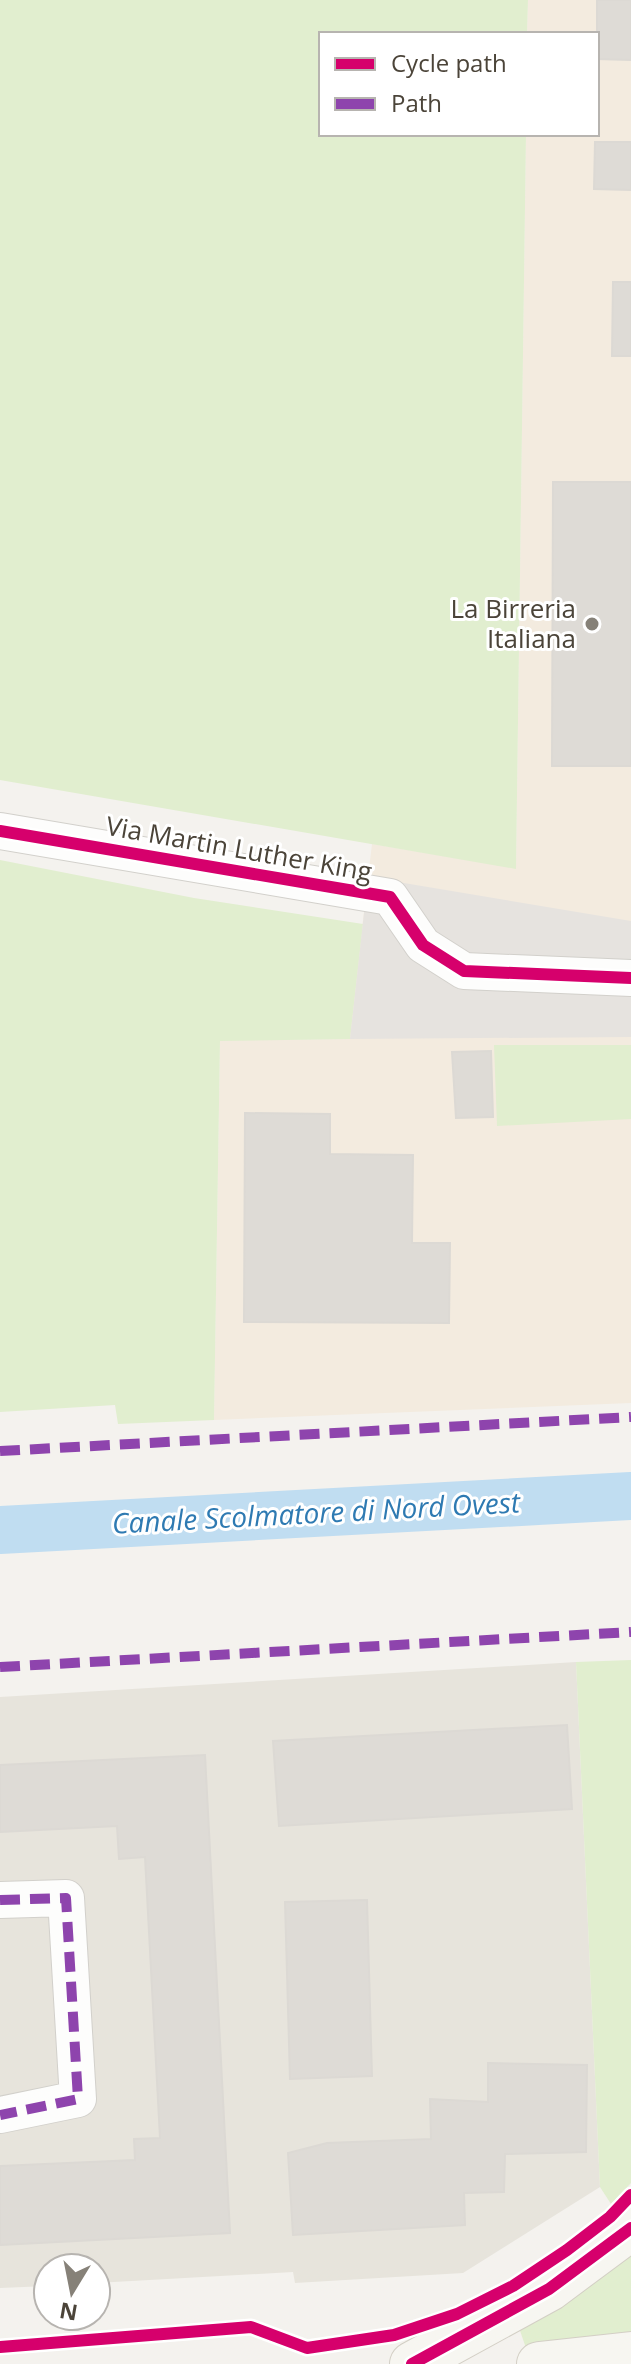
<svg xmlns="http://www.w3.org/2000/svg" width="631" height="2364" font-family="'Open Sans',sans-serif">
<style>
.residential{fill:#e7e4dc}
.commercial{fill:#f3ebdf}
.green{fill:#e1eecf}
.parking{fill:#e6e3df}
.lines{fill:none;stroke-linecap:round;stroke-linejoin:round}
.canal{stroke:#c0ddf1;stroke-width:48}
.building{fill:#dedbd6;stroke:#dcd9d4;stroke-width:2}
.street-casing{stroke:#d2d0cb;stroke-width:38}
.secondary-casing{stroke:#d3cfc5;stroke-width:46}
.street{stroke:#fdfdfc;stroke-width:36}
.secondary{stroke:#f7f6f1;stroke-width:44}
.quiet{stroke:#8e44ad;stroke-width:10;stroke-dasharray:20 10;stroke-linecap:butt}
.cycleway-casing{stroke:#fff;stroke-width:17}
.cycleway{stroke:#d6006c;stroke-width:12}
.poi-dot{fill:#868178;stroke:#fff;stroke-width:3}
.labels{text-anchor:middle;stroke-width:6;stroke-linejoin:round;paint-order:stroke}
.poi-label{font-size:26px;fill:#4b4439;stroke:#fff;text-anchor:end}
.street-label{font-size:26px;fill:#4b4439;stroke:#fff}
.water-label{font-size:28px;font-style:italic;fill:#2e7ab2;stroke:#fff}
</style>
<rect width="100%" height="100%" fill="#f4f2ee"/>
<polygon class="residential" points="576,1662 600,2187 463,2273 295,2283 293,2272 96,2283 96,2268 48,2268 48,2286 0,2288 0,1697"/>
<polygon class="commercial" points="528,0 631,0 631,1403 214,1420 220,1040 349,1039 372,844 516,868 526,134 597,134 597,34 527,34"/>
<g class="green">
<polygon points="0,0 528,0 527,34 321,34 321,134 526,134 516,869 0,780"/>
<polygon points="0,860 194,898 363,924 350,1039 220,1041 214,1420 118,1424 115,1405 0,1412"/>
<polygon points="494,1045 631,1045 631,1119 497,1126"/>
<polygon points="631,1660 631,2183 611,2204 600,2187 576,1662"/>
<polygon points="631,2248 631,2339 527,2351 517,2322"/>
</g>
<polygon class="parking" points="368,877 631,921 631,1037 350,1039"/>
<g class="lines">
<polyline class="canal" points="0,1530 631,1496"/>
</g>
<g class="building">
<polygon points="597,0 631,0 631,60 597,59"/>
<polygon points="595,142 631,142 631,190 594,189"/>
<polygon points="613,282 631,282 631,356 612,356"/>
<polygon points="553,482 631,482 631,766 552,766"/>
<polygon points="491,1051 493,1117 456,1118 452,1052"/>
<polygon points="245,1113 330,1114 330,1154 413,1155 412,1243 450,1243 449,1323 244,1322"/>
<polygon points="567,1725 572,1809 279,1826 273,1741"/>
<polygon points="205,1755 230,2233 0,2245 0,2166 135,2160 134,2139 160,2138 145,1857 119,1859 117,1826 0,1832 0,1765"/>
<polygon points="367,1900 372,2076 290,2079 285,1902"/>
<polygon points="488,2063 587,2065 586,2152 505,2154 504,2192 464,2193 465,2225 293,2235 288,2153 327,2143 431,2139 430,2099 488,2102"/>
</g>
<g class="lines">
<defs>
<g id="street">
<polyline points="0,831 390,897 423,945 464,971 631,978"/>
<polyline points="0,1900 66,1898 78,2099 0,2115"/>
</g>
<g id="secondary">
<polyline points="412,2364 549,2289 631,2228"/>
<polyline points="539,2364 631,2354"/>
</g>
</defs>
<use href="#street" class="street-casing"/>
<use href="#secondary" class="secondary-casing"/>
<use href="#street" class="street"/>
<use href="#secondary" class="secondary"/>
<g class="quiet">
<polyline points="0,1451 631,1417"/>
<polyline points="0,1667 631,1632"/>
<polyline points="0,1900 66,1898 78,2099 0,2115"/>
</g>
<defs>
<g id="cycleway">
<polyline points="0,831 390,897 423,945 464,971 631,978"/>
<polyline points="0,2347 251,2327 307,2348 394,2335 457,2314 513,2286 567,2250 610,2217 631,2195"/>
<polyline points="412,2364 549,2289 631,2228"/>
</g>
</defs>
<use href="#cycleway" class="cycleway-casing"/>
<use href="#cycleway" class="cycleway"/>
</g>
<circle class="poi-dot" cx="592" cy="624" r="8"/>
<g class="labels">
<g class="poi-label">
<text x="576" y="618">La Birreria<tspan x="576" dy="30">Italiana</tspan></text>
</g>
<g class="street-label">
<text transform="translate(239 849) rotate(10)" y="9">Via Martin Luther King</text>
</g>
<g class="water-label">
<text transform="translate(316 1513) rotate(-3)" y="10">Canale Scolmatore di Nord Ovest</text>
</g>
</g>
<rect x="319" y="32" width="280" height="104" fill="#ffffff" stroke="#b7b4b0" stroke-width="2"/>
<rect x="335" y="58" width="40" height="12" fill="#d6006c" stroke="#b7b4b0" stroke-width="2"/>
<text x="391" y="72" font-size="24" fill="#4b4439">Cycle path</text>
<rect x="335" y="98" width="40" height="12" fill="#8e44ad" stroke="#b7b4b0" stroke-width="2"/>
<text x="391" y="112" font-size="24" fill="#4b4439">Path</text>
<g transform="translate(72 2292) rotate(190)"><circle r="38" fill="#ffffff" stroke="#b7b4b0" stroke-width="2"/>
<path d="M0-6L14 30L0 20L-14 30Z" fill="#868178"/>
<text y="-12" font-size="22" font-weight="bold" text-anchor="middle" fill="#4b4439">N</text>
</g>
</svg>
